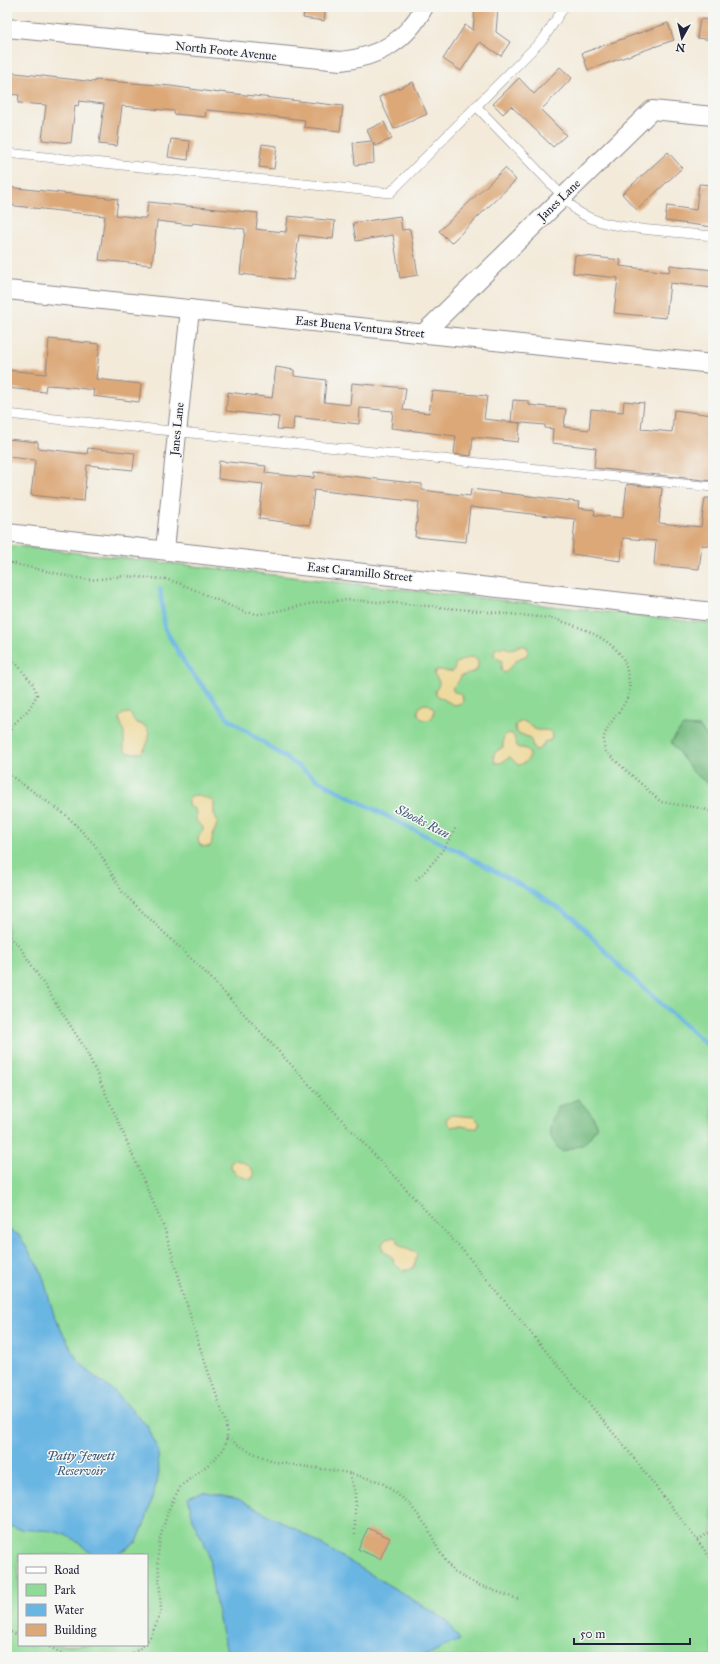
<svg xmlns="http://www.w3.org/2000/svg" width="720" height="1664" font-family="'IM FELL Great Primer',serif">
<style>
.green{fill:#8fda97;stroke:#587e69;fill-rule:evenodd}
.forest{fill:#73ba80;stroke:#4a6e5e}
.sand{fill:#eeda9e;stroke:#887e6c}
.water{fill:#6ab6e3;stroke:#466c8f}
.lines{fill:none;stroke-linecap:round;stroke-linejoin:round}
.stream{stroke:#6ab6e3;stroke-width:4.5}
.building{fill:#dca878}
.lane-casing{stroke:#8a868a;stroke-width:10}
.street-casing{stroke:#8a868a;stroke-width:20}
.path{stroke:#8a868a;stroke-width:2.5;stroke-dasharray:1 3;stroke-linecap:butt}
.lane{stroke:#fff;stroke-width:9}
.street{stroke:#fff;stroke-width:18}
.labels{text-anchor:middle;stroke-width:3;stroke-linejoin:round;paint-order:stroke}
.street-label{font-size:12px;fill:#22223b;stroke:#f6f6f2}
.water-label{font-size:13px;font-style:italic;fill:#3b5676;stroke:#f6f6f2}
</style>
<rect width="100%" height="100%" fill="#f6f6f2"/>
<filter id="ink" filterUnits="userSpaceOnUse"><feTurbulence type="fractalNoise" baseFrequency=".025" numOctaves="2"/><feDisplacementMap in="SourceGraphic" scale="8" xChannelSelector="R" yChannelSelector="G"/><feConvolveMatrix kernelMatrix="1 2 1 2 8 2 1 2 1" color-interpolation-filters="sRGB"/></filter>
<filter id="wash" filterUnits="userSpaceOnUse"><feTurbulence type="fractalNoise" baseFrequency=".012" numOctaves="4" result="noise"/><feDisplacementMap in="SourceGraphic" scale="16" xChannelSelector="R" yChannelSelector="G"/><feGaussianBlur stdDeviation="0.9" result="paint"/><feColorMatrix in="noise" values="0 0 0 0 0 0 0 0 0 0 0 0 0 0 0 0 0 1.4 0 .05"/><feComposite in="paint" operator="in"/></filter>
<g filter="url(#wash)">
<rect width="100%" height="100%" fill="#f3ead9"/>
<path class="green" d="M 7,545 L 713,624 L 713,1657 L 7,1657 ZM 19,1555 L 147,1555 L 147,1645 L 19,1645 Z"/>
<g class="forest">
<polygon points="683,726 700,727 713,746 713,788 693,772 671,742"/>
<path d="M 578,1099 L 593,1116 L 597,1128 L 584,1144 L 562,1152 C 545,1134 548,1128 558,1107 Z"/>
</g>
<g class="sand">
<path d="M 521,645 L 527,647 L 528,652 L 526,656 C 516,657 512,667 504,673 L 501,670 L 502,661 L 495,657 L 494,653 L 496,648 L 505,647 L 510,650 Z"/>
<path d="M 470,657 L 475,658 C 479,662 479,665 476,671 L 461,676 L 459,681 L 452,688 L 454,692 C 460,693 462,693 463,699 L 462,703 L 454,705 L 436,695 L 435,691 C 441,683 440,682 434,674 L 436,670 C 442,669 447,673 453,671 L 456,663 Z"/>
<circle cx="426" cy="712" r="8"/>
<path d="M 129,713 C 132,715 132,718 134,721 C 136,723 140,724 143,725 C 154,732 148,745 141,753 L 128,753 L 124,749 L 124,732 L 119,718 L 123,714 Z"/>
<path d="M 523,721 C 529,723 531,728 537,730 C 542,731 545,729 550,731 L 552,735 L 551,740 L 544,742 L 543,746 L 537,750 L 534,749 L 530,738 L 516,732 L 515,726 L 518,723 Z"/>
<path d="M 510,733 C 517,737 514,742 517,747 C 521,749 523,747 526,749 C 534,756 526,764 518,765 L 510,757 L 501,763 L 495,763 L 494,758 L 494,753 L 503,747 L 503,739 L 505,735 Z"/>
<path d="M 196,795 L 211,800 L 214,803 L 214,814 L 218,822 L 213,834 L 211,846 C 206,847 203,847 199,844 L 198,838 L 203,830 L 203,827 C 192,819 198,820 195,809 L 188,806 L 188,801 L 191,796 Z"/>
<path d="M 451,1115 L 475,1117 L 479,1123 L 478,1128 C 469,1129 462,1124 451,1127 L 448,1124 L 446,1119 Z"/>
<path d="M 235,1160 C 244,1161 252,1166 254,1175 L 252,1179 C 243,1179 233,1173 230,1166 L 231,1162 Z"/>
<polygon points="395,1237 401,1246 414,1251 417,1255 414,1267 409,1270 402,1270 394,1264 393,1258 383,1251 382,1244 386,1239"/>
</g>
<g class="water">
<path d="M 7,1229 L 19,1235 L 41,1271 L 55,1318 L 78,1361 L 95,1377 L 115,1392 L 148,1427 L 158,1450 L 159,1474 L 146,1520 L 137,1542 L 117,1554 L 92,1555 C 81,1544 72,1536 56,1532 C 43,1528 17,1533 7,1524 Z"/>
<polygon points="203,1492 238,1499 294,1528 445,1619 460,1640 422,1657 229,1657 222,1634 214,1594 208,1551 194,1523 188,1498"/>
</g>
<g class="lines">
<polyline class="stream" points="160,589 165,629 186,665 229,719 321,782 406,826 456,850 526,888 574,918 619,966 713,1050"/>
</g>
<g id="blocks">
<g class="building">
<polygon points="305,7 326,7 324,21 303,18"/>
<polygon points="475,7 498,7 496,32 510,42 501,56 480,42 461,71 443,59 465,25 473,30"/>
<polygon points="700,19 713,20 713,40 697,38"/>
<polygon points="668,23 674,40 588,70 582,53"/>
<polygon points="560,67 572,78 541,110 566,135 553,147 511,106 503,114 493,104 519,78 534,94"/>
<polygon points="7,72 95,82 95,80 171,86 219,93 219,92 343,106 340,131 304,127 305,120 251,114 206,110 205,117 174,114 174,111 122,106 117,146 99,144 104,104 79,101 78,106 75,105 71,143 42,140 46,105 18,103 19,95 7,94"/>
<polygon points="413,82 427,114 394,129 379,97"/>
<polygon points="384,122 392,139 375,146 373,142 374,163 355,165 353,143 372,141 367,130"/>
<polygon points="171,139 190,141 188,160 168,157"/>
<polygon points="262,144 277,146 274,169 259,167"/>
<polygon points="668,152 682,168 637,210 622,194"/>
<polygon points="505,168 516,180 451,243 439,231"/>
<polygon points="699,184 713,185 713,227 665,221 667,206 696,210"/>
<polygon points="7,187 118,199 116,215 140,218 146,218 148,202 258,213 256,229 263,230 286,232 288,216 335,221 333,239 299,235 293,280 240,274 245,229 193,223 192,225 157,221 152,265 99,260 105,216 7,205"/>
<polygon points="400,216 402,230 410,229 418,275 400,278 393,235 356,241 353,223"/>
<polygon points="575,255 621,260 620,266 669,272 670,265 713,270 713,288 670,283 666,318 614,313 618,278 573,273"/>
<polygon points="49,339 100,344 96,379 141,384 139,402 93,396 94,390 62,386 46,385 45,392 7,388 7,370 46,374"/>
<polygon points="276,367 294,370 294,376 326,380 324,402 350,405 352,383 406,388 403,410 429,413 432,391 487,396 484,419 520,423 518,442 473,437 471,456 454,454 456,436 391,428 393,411 360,408 359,424 294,417 293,430 277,429 279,417 226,411 228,392 272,398"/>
<polygon points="513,400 529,401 529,405 566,409 564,427 589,430 591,409 623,412 624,401 644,403 641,429 672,432 674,410 713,415 713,481 594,468 596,448 552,443 553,429 545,428 545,425 511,422"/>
<polygon points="7,439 38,442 38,448 87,454 88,448 135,453 133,470 87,465 84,501 31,495 35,460 7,457"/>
<polygon points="219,461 266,466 265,473 282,475 314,478 314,472 422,484 422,490 470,496 471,489 579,502 578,508 595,510 594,515 623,518 627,484 662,488 659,523 701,527 705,498 713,498 713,546 702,545 699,569 654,565 656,541 623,538 621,561 572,554 575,519 470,507 466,542 415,537 419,502 314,490 310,525 259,519 263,484 218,479"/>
<polygon points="368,1528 390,1538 380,1559 358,1549"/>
</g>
</g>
</g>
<g filter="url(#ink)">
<use href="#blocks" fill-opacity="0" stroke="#8a868a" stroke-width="1"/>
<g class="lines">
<defs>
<g id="lane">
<path d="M 476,106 L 577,211 C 600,226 626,227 651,230 C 672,232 692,234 713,236"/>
<polyline points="7,153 390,193 544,38 564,7"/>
<polyline points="7,414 713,487"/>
</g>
<g id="street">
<path d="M 7,28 L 341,61 C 378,57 406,42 424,7"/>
<polyline points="7,290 713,364"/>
<polyline points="424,333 652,110 713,116"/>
<polyline points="7,533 713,612"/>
<polyline points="165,549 190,309"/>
</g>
</defs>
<use href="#lane" class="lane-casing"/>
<use href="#street" class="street-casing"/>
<g class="path">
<path d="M 7,562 L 72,577 L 90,580 L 125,576 L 165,579 L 179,583 L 244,612 L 258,614 L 268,613 L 318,602 L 349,600 L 407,604 L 550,618 C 573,624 605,635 620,654 C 625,660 627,669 628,677 C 629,681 630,687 629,692 C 625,713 595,729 606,752 L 661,802 L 700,808 L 713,812"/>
<polyline points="7,652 33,684 37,695 29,709 13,725 7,743"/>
<polyline points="7,760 10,775"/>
<polyline points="7,773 66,815 95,845 123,893 208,975 465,1253 629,1452 713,1561"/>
<path d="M 416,880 C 433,864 446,848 456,827"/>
<polyline points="7,934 18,944 86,1050 118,1121 165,1230 197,1339 226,1423 227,1438 224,1449 210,1463 181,1486 175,1496 168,1511 160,1538 158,1556 161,1611 152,1634 147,1641"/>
<polyline points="227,1438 251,1452 275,1462 349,1473 381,1482 409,1503 428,1528 439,1551 454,1572 476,1584 520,1600"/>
<polyline points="349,1474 355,1491 355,1534"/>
<polyline points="697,1540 713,1530"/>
<polyline points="7,1631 19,1635"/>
<polyline points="46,1645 69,1657"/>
<polyline points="7,1654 15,1657"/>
<polyline points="126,1657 131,1655 144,1645"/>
</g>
<use href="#lane" class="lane"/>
<use href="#street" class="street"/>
</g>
</g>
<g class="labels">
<g class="street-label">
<text transform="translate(226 51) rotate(6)" y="4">North Foote Avenue</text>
<text transform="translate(559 200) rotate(-44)" y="4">Janes Lane</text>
<text transform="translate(360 327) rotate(6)" y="4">East Buena Ventura Street</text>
<text transform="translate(177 429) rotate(-84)" y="4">Janes Lane</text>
<text transform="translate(360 572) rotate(6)" y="4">East Caramillo Street</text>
</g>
<g class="water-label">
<text transform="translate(423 821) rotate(27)" y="5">Shooks Run</text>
<text x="81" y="1460">Patty Jewett<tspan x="81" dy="15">Reservoir</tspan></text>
</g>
</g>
<rect width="720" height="1664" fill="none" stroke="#f6f6f2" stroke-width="24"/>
<rect x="18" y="1554" width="130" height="92" fill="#f6f6f2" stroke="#a1a1a9"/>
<rect x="26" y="1567" width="20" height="6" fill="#ffffff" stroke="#a1a1a9"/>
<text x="54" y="1574" font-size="12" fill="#22223b">Road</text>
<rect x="26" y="1584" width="20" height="12" fill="#8fda97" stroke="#a1a1a9"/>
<text x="54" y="1594" font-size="12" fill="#22223b">Park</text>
<rect x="26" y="1604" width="20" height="12" fill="#6ab6e3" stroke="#a1a1a9"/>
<text x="54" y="1614" font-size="12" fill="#22223b">Water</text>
<rect x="26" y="1624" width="20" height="12" fill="#dca878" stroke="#a1a1a9"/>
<text x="54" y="1634" font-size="12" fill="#22223b">Building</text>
<g transform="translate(682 38) rotate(188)" stroke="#f6f6f2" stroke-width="3" paint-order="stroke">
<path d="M0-3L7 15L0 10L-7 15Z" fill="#22223b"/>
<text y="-6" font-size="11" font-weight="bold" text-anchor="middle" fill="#22223b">N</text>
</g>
<path d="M574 1638v6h116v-6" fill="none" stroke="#22223b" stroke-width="2"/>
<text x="580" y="1638" font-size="12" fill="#22223b" stroke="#f6f6f2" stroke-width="3" paint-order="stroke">50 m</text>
</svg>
